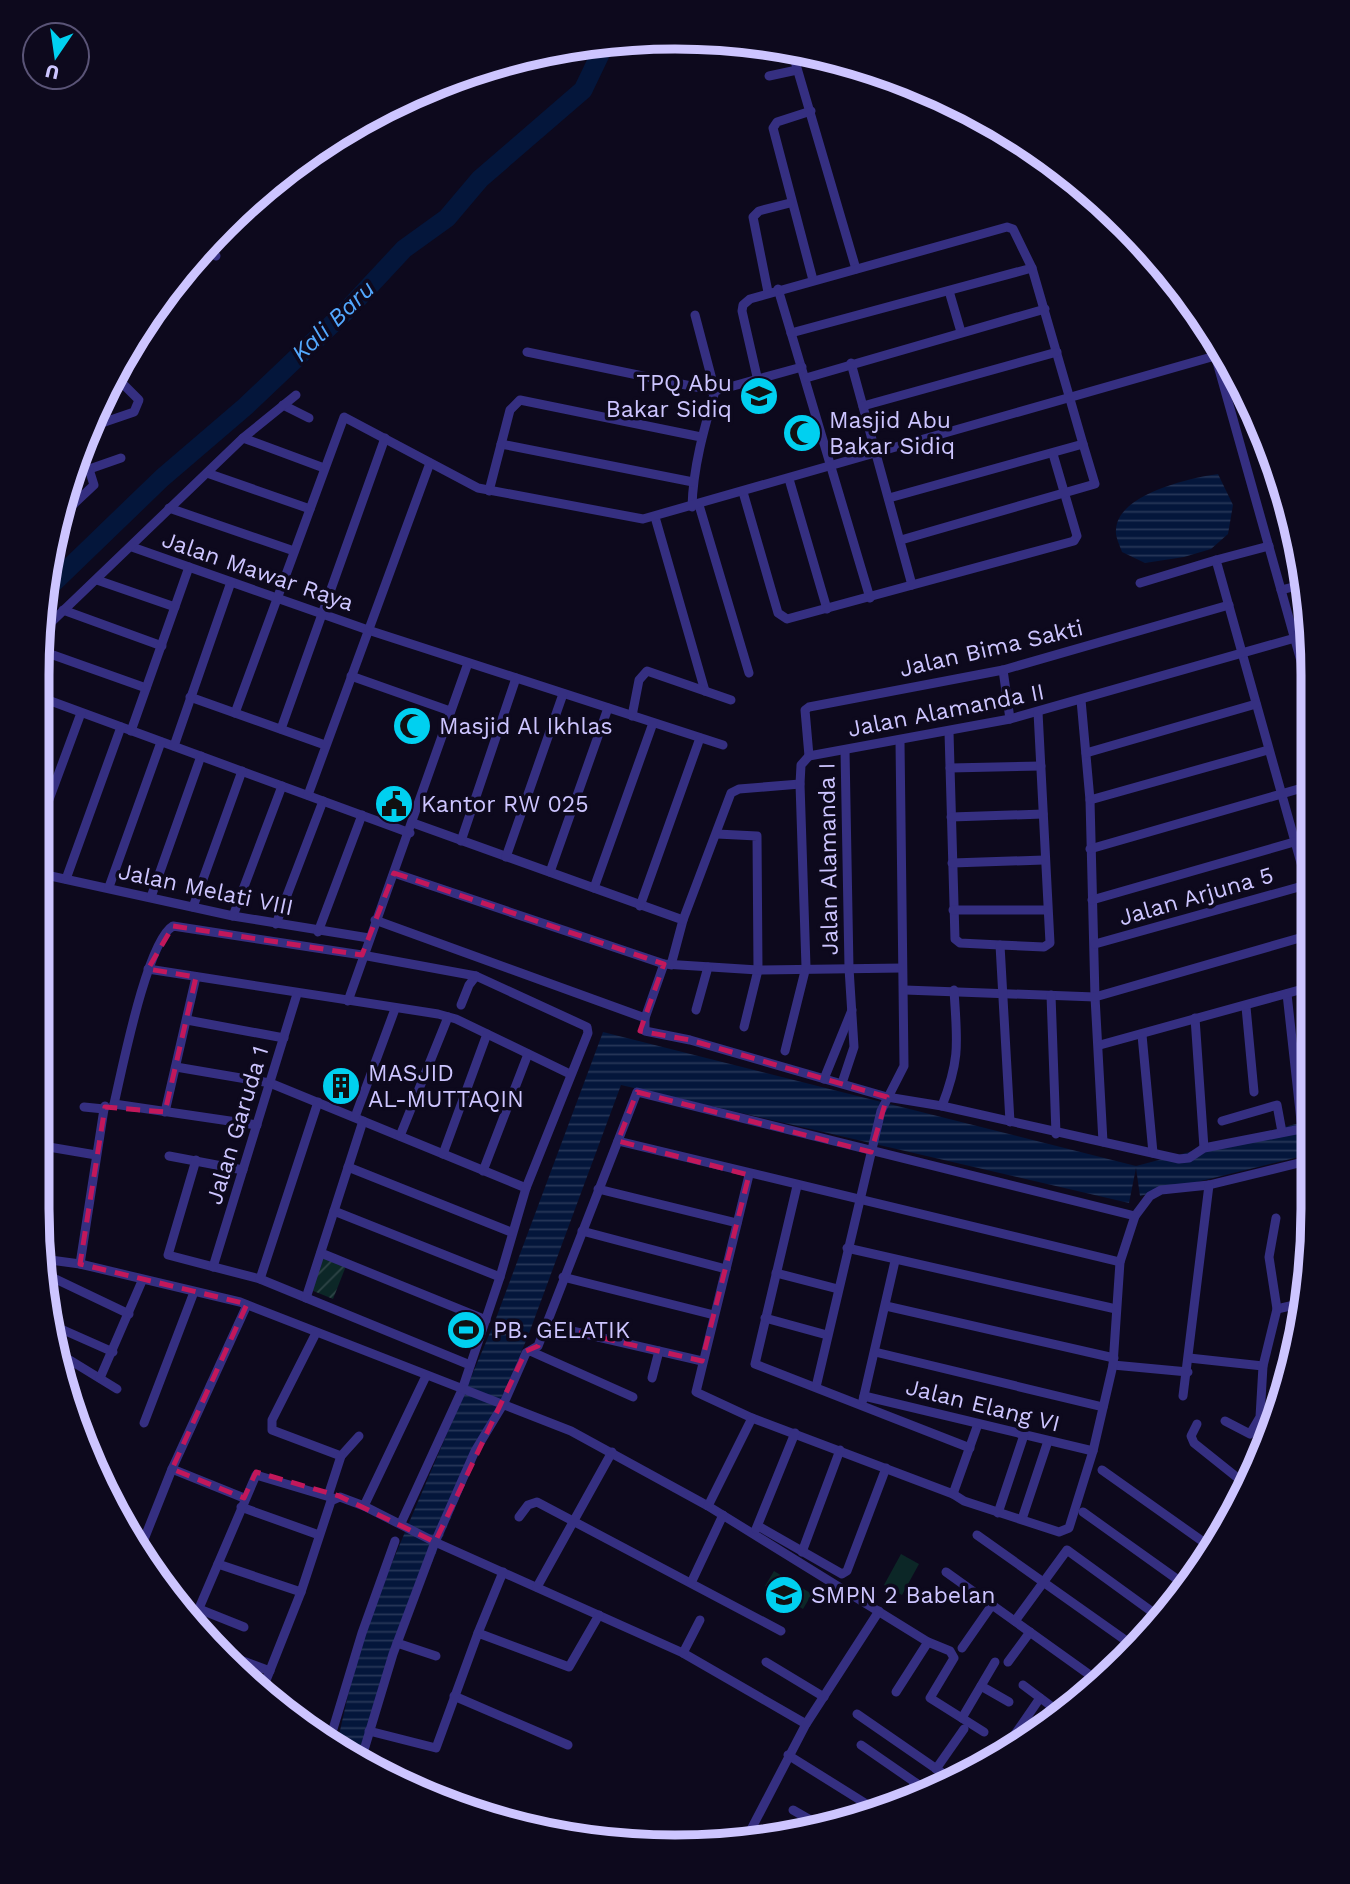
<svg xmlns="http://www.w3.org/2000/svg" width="1350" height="1884" font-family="'Work Sans',sans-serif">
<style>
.garden{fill:url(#garden-furrows)}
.pitch{fill:#0c2727}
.water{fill:url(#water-rules)}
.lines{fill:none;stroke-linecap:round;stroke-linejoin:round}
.river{stroke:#04163b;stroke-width:19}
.minor{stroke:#352f81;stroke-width:9}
.marked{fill:none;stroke:#c2185b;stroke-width:5;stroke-dasharray:14 9;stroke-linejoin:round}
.labels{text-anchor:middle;stroke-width:7;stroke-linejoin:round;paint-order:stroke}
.poi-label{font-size:23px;fill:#cdc5ff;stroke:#0d091d;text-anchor:start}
.street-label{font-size:23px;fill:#cdc5ff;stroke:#0d091d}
.water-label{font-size:24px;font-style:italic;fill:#53a9ff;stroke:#0d091d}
.rim{fill:none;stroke:#cdc5ff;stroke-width:9}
</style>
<defs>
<pattern id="garden-furrows" width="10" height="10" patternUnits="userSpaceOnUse" patternTransform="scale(1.75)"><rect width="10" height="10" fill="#0c2727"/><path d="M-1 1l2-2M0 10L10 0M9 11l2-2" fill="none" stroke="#2e4547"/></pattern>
<pattern id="water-rules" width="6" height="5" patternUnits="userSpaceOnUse" patternTransform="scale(1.75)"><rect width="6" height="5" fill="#04163b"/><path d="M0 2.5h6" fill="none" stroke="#273658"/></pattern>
</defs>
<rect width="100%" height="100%" fill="#0d091d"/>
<polygon class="garden" points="323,1257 346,1266 333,1299 311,1290"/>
<g class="pitch">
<polygon points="901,1554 919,1564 902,1595 884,1585"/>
<polygon points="774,1571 812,1594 803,1609 765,1586"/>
</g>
<g class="water">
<path d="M 1218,474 L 1233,505 L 1228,534 L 1211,549 L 1184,557 L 1145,563 L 1122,552 C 1120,546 1115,536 1116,530 C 1117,494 1190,478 1218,474 Z"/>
<polygon points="603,1032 1136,1166 1311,1120 1311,1154 1140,1196 1136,1168 1129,1203 621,1085 528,1336 393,1654 364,1762 337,1744 362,1633 495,1321"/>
</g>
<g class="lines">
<polyline class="river" points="45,591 162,478 246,406 349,308 404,249 447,218 480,179 583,90 606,42"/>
<g class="minor">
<polyline points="792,51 856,269"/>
<polyline points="769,76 797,70"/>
<polyline points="811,111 777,122 773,128 813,280"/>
<polyline points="210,249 216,256"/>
<polyline points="778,289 870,598"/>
<polyline points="949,291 961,332"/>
<polyline points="768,292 753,217 759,211 790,203"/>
<polyline points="695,315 715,391 802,367"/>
<polyline points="791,333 1032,268"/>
<polyline points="1210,337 1308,686"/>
<path d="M 527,352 L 715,391 C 704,429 693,467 692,507"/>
<polyline points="851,363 912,585"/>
<polyline points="806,378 1045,309"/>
<polyline points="758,381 742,311 743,305 750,299 1007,227 1013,229 1032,268 1083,444 889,498"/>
<polyline points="283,405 309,418"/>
<polyline points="863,406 1057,352"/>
<polyline points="96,425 134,412 139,400 115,376"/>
<polyline points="243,438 324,468"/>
<polyline points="501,444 693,482"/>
<polyline points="78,473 121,458"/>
<polyline points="207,473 310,509"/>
<polyline points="789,479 827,609"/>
<polyline points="489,491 510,410 520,400 701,437"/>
<polyline points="743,492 778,613 787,619 1074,541 1077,536 1053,454"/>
<polyline points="699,505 749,673"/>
<polyline points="169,508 294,551"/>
<polyline points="62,515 94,485 89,469"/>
<polyline points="655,517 705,691"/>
<polyline points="901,540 1095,484 1083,444"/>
<polyline points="1269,546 1216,560 1310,895"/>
<polyline points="132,547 368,630 723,745"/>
<polyline points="97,580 175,607"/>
<polyline points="1140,583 1216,560"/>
<polyline points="1281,590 1305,584"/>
<polyline points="63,610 162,646"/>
<polyline points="41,632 243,438 296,395"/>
<polyline points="39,650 146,688"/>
<polyline points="1003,670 1010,719"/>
<polyline points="351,676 450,711"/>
<polyline points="37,696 410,833"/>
<polyline points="190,697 325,745"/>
<polyline points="1081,700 1090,800 1095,997 1103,1142"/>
<polyline points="235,713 344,417 478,488 643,519 1222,354"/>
<polyline points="632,716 639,680 647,671 731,700"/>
<polyline points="281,729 385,438"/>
<polyline points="131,731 189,567"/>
<polyline points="949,732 955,939 960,943 1000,945"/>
<polyline points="174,746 231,582"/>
<polyline points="1086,753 1256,704"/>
<polyline points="809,756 805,710 809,707 1003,670 1229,605"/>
<polyline points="950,768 1041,766"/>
<polyline points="308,795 430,463"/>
<polyline points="1090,800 1268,750"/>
<polyline points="951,817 1043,814"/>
<polyline points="413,823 683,920 671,965"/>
<polyline points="37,832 81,713"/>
<polyline points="717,834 757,836 758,970 744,1027"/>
<polyline points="461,841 516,678"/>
<polyline points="1090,849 1309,786"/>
<polyline points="506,857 563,694"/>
<polyline points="952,863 1044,860"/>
<polyline points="550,872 608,708"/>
<polyline points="37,873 233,916 369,938"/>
<polyline points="394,873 664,964 758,970 902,968"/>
<polyline points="66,879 121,727"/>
<polyline points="109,887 161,742"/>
<polyline points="594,888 653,723"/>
<polyline points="151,897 201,756"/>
<polyline points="1092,900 1294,842"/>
<polyline points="640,906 700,738"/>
<polyline points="193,907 242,771"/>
<polyline points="953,910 1047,910"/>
<polyline points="233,916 282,786"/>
<polyline points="375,920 645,1018"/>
<polyline points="683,920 731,793 739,789 800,784"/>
<polyline points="276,924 323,801"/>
<polyline points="318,932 362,815"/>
<polyline points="1095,944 1306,885"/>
<polyline points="664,964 645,1018 645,1031 690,1040 887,1097 942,1106 1179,1159 1189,1158 1204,1148 1311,1127"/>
<polyline points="148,969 438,1014 456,1019 570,1074"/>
<polyline points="905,990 1095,997 1310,935"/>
<polyline points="1287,994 1302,1130"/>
<polyline points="1051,995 1056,1134"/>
<polyline points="348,1001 468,663"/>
<polyline points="461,1005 469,985 476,976"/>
<polyline points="1246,1007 1254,1092"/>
<polyline points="696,1010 708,967"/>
<polyline points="1195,1018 1204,1148"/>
<polyline points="187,1020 284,1038"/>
<polyline points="1142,1035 1153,1153"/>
<polyline points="1100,1045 1310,987"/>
<polyline points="785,1051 806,967 800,784 801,765 809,756 1010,719 1295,638"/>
<polyline points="176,1067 270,1083 526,1188"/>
<polyline points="824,1079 852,1010"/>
<polyline points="842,1083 854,1047 849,968 845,750"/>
<path d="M 114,1104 C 122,1070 147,941 173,926 L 362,955 L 476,976 L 587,1027 L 588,1033 L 526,1188 L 500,1277 L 462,1390 L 401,1523"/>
<polyline points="114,1104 257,1125"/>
<path d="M 942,1106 C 961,1057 957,1041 954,990"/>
<polyline points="84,1107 104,1109 105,1106"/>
<polyline points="165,1112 196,977"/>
<polyline points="355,1117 395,1009"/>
<polyline points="1222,1121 1277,1105 1282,1132"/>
<polyline points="1010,1122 1000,945 1044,947 1050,943 1038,712"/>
<polyline points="400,1136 448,1017"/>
<polyline points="618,1141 1120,1262"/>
<polyline points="37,1145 96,1155"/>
<polyline points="443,1154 487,1034"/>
<polyline points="169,1156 243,1170"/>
<polyline points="196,1160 168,1255 260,1279 470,1365"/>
<polyline points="348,1167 511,1232"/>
<polyline points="483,1171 528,1054"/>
<polyline points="749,1175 696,1392 752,1418 953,1494 978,1424"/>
<polyline points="797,1186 755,1364 970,1448"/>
<polyline points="598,1189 737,1223"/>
<polyline points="334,1211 500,1277"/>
<polyline points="1135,1216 1150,1196 1161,1190 1209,1185 1311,1160"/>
<polyline points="582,1231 726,1269"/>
<polyline points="847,1248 1116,1309"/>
<polyline points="321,1253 486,1320"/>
<polyline points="43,1259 80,1264 240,1302 571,1431 708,1506 928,1642 950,1651 954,1658 930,1698 984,1732"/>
<polyline points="80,1264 104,1109"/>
<polyline points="213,1267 297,994"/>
<polyline points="776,1273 838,1289"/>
<polyline points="45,1274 129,1314"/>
<polyline points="563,1277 714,1315"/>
<polyline points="260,1279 318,1102"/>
<polyline points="306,1298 363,1121"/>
<polyline points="886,1306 1114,1358"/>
<polyline points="1277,1309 1303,1303"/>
<polyline points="765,1318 827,1335"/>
<polyline points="52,1325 113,1352"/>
<polyline points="546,1325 702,1361"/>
<polyline points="316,1333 272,1420 272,1430 341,1456 359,1436"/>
<polyline points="55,1351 117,1389"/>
<polyline points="530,1351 633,1397"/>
<polyline points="875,1352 1103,1407"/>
<polyline points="1189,1358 1263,1366"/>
<polyline points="1113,1365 1188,1372"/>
<polyline points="100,1378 142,1281"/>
<polyline points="652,1378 659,1351"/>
<polyline points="816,1387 881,1111 904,1066 900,741"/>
<polyline points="864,1396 1093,1451"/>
<polyline points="1183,1396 1209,1185"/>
<polyline points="863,1400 895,1261"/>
<polyline points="1225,1421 1250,1434 1260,1417 1263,1366 1277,1309 1269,1257 1276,1218"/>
<polyline points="144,1423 194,1292"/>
<polyline points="1197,1424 1191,1436 1194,1443 1249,1487"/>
<polyline points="172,1469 244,1498"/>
<polyline points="1102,1470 1212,1548"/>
<polyline points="328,1496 341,1456"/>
<polyline points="364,1506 435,1542 683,1653 806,1724"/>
<polyline points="708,1506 752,1418"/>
<polyline points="241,1507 319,1535"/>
<polyline points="1083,1512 1188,1587"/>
<polyline points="1225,1512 1245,1483"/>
<polyline points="998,1513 1024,1435"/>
<polyline points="519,1517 528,1505 537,1502 781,1631"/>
<polyline points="1022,1519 1048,1441"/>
<polyline points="758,1526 842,1574 847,1571 886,1468"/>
<polyline points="756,1529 795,1433"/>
<polyline points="977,1535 1135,1647"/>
<polyline points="139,1552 172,1469 247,1305"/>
<polyline points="802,1552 840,1450"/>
<polyline points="218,1564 301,1592"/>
<polyline points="946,1572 1101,1683"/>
<polyline points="691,1583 723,1515"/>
<polyline points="537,1587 612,1452"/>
<polyline points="199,1609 244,1627"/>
<polyline points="194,1620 256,1475 333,1498"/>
<polyline points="1015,1621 1067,1550 1162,1619"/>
<polyline points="478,1633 503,1572"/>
<polyline points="397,1643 436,1656"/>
<polyline points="962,1648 992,1605"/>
<polyline points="683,1653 700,1620"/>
<polyline points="224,1654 270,1671"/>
<polyline points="766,1662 824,1697"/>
<polyline points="1008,1662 1030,1632"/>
<polyline points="1023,1685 1059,1712"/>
<polyline points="981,1686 1009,1702"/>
<polyline points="896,1692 928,1642"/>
<polyline points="261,1693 301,1592 331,1501 340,1497 364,1506 426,1376"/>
<polyline points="454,1696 568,1745"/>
<polyline points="1076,1701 1094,1677"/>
<polyline points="857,1714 951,1779"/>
<polyline points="962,1718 995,1662"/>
<polyline points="369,1731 436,1748 478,1633 569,1667 599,1615"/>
<polyline points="330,1739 362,1633 395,1541"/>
<polyline points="1009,1743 1040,1698"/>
<polyline points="861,1745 929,1792"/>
<polyline points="788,1755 876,1810"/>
<polyline points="361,1760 393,1654 435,1542 475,1451 504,1403 526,1353 538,1346 637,1092 1135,1216 1120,1262 1113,1365 1093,1451 1069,1528 1059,1532 964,1501 953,1494"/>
<polyline points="936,1769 964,1729"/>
<polyline points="901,1803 916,1783"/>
<polyline points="793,1810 819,1825"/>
<polyline points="745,1841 806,1724 879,1611"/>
</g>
</g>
<path class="marked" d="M 394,873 L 664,964 L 640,1031 L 690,1040 L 887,1097 L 871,1152 L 637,1092 L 618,1141 L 749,1175 L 702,1361 L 546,1325 L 538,1346 L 526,1351 L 435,1542 L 339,1496 L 256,1472 L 244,1498 L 172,1469 L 247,1304 L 80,1264 L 105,1107 L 165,1112 L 196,977 L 148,969 L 173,926 L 362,955 Z"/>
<defs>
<symbol id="school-disc" viewBox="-11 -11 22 22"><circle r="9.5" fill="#00d0f0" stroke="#0d091d"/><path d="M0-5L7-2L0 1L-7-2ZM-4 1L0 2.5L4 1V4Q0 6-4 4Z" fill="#111"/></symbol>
<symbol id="mosque-disc" viewBox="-11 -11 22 22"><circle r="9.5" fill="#00d0f0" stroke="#0d091d"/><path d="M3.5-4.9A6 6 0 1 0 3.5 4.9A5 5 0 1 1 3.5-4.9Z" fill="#111"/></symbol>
<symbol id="civic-disc" viewBox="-11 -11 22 22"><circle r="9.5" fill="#00d0f0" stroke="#0d091d"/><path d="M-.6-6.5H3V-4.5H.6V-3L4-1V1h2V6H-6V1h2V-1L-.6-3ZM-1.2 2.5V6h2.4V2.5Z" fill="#111"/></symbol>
<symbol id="building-disc" viewBox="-11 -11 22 22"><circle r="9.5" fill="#00d0f0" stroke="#0d091d"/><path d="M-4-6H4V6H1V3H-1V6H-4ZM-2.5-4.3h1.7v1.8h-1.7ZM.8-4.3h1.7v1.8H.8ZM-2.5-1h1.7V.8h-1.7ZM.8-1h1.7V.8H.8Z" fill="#111"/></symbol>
<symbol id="stadium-disc" viewBox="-11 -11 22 22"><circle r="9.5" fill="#00d0f0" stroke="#0d091d"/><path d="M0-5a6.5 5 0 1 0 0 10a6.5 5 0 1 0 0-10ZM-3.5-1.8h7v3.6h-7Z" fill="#111"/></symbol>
</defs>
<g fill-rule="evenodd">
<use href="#school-disc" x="737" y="374" width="44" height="44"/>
<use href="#mosque-disc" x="780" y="411" width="44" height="44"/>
<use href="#mosque-disc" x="390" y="704" width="44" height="44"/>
<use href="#civic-disc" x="372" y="782" width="44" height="44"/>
<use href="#building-disc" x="319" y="1064" width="44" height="44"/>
<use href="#stadium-disc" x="444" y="1308" width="44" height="44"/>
<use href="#school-disc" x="762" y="1573" width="44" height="44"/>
</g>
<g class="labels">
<g class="poi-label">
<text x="732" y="391" text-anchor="end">TPQ Abu<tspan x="732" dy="26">Bakar Sidiq</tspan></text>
<text x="829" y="428">Masjid Abu<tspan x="829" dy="26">Bakar Sidiq</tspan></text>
<text x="439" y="734">Masjid Al Ikhlas</text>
<text x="421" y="812">Kantor RW 025</text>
<text x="368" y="1081">MASJID<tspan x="368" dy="26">AL-MUTTAQIN</tspan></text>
<text x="493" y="1338">PB. GELATIK</text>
<text x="811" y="1603">SMPN 2 Babelan</text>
</g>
<g class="street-label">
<text transform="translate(258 571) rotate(19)" y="8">Jalan Mawar Raya</text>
<text transform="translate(991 648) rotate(-13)" y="8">Jalan Bima Sakti</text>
<text transform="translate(946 710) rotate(-11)" y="8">Jalan Alamanda II</text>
<text transform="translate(828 859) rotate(-91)" y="8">Jalan Alamanda I</text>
<text transform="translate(206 889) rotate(12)" y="8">Jalan Melati VIII</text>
<text transform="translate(1196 896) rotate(-16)" y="8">Jalan Arjuna 5</text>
<text transform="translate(237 1125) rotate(-73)" y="8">Jalan Garuda 1</text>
<text transform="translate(983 1405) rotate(14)" y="8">Jalan Elang VI</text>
</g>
<g class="water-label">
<text transform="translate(333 321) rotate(-44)" y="8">Kali Baru</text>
</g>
</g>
<path d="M0 0H1350V1884H0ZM675 49H675A626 626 0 0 1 1301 675V1209A626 626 0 0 1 675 1835H675A626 626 0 0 1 49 1209V675A626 626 0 0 1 675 49Z" fill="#0d091d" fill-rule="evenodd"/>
<path class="rim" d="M675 49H675A626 626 0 0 1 1301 675V1209A626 626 0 0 1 675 1835H675A626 626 0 0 1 49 1209V675A626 626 0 0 1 675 49Z"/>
<g transform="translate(56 56) rotate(193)"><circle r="33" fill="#0d091d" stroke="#5a5477" stroke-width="2"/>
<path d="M0-5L12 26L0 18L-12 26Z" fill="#00d0f0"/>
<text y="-10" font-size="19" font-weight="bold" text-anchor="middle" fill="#cdc5ff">U</text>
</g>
</svg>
